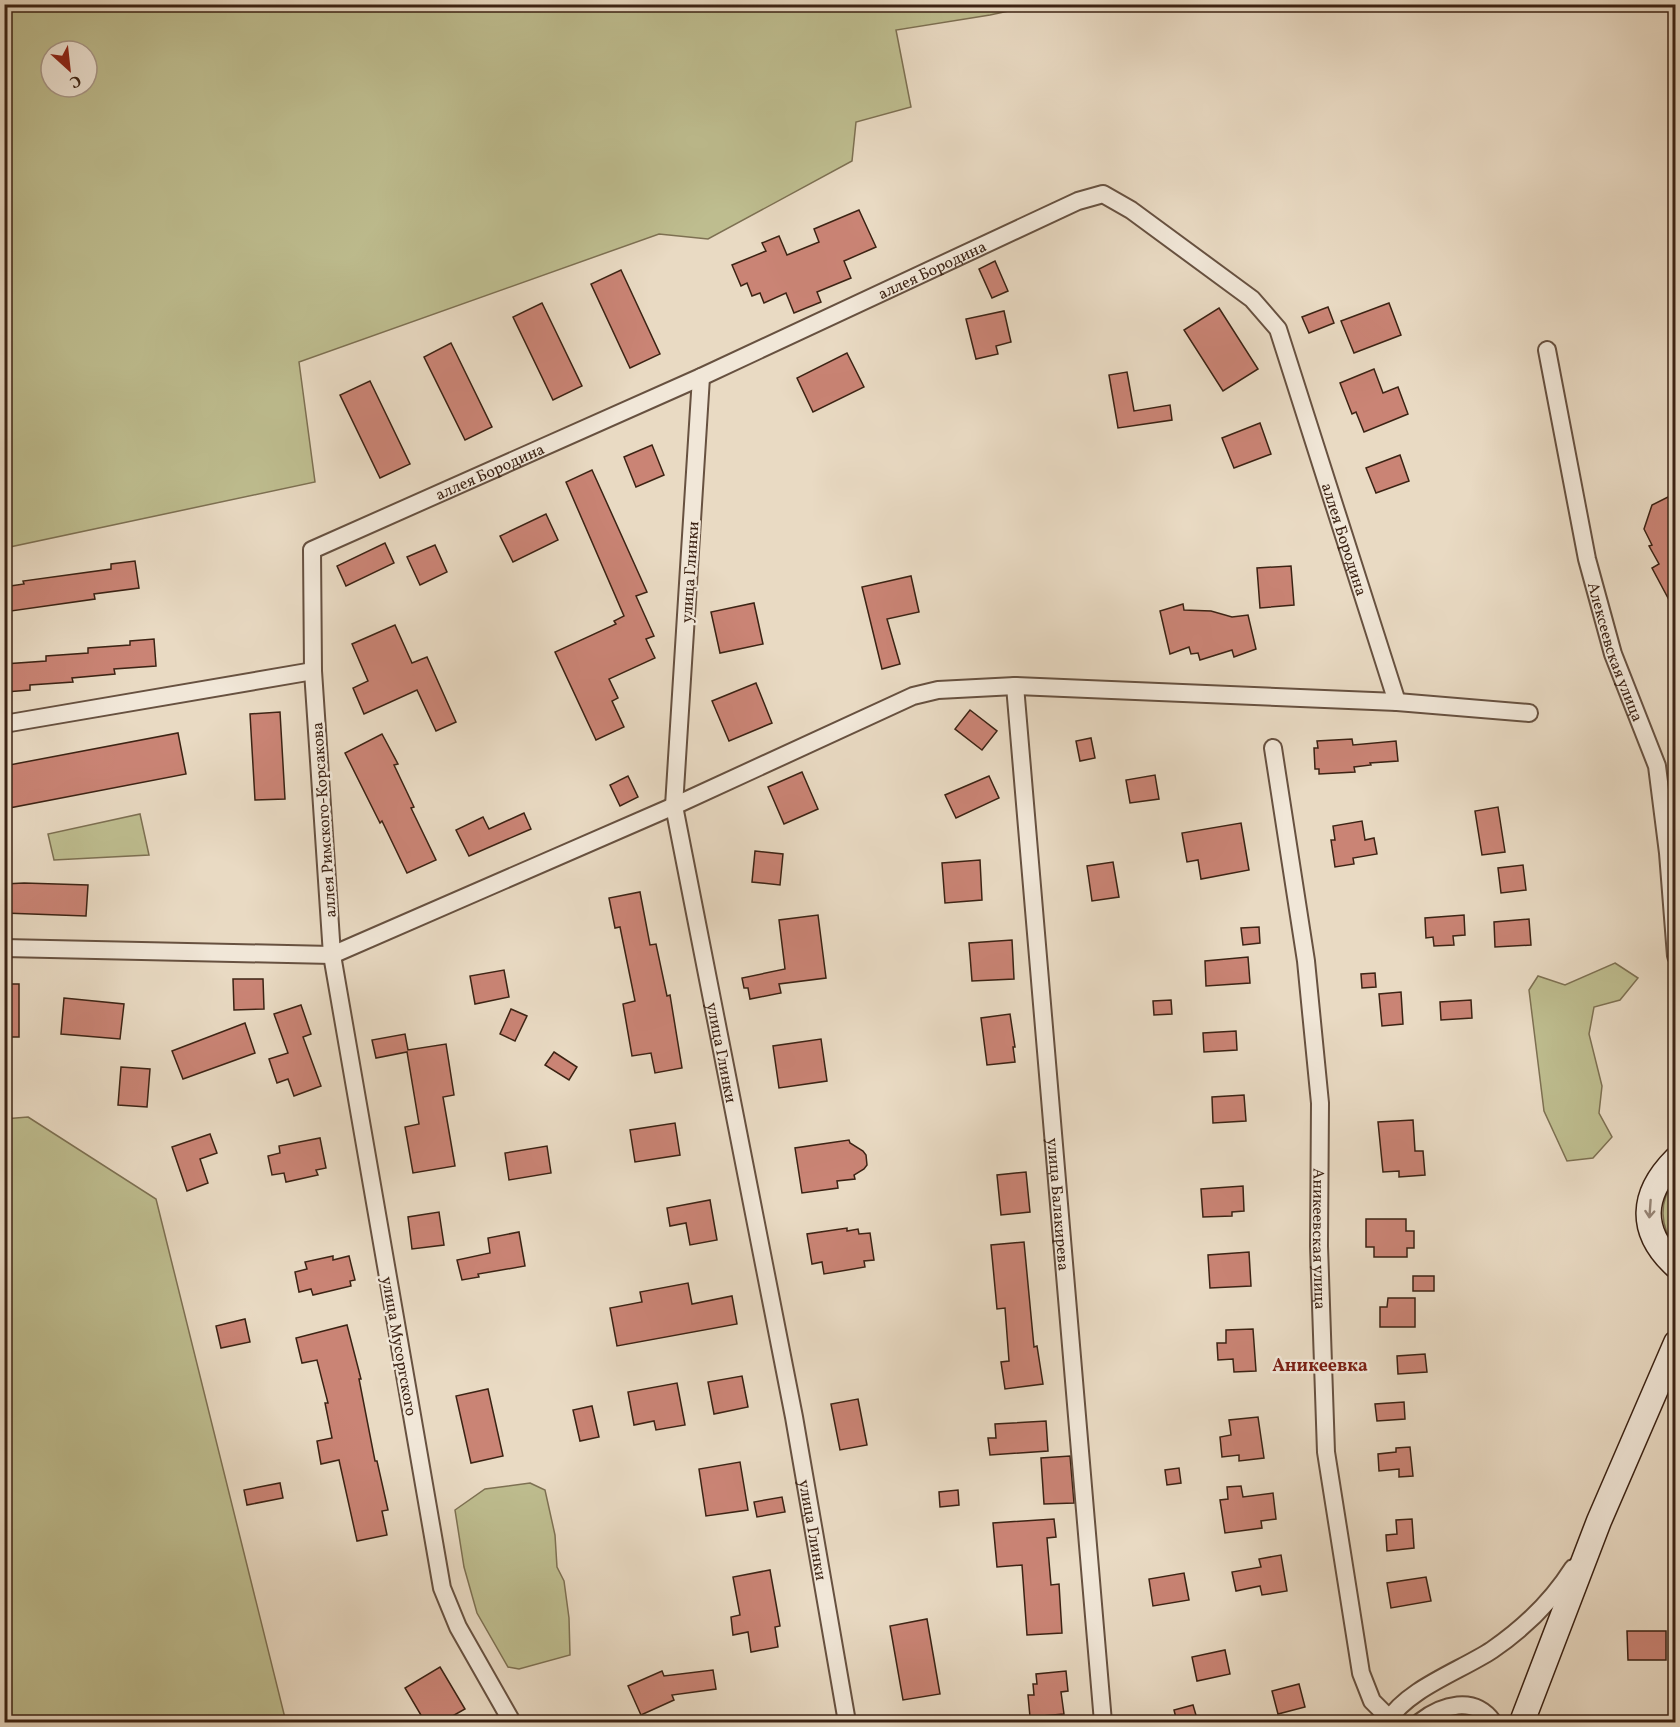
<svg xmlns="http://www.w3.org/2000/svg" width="1680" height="1727" font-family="Vollkorn,serif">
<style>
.green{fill:#bebd8f;stroke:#7d7052;stroke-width:1.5;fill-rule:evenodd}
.building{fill:#ca8475;stroke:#3c2314;stroke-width:1.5}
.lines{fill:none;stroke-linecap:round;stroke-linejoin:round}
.street-casing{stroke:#675140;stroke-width:20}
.secondary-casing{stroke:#3c2314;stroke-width:27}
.street{stroke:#f1e7d8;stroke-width:16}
.secondary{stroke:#f1e7d8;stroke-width:24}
.oneway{stroke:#968576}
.labels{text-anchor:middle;stroke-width:5;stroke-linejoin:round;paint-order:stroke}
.street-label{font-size:16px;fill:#3c2314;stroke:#f1e7d8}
.neighbourhood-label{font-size:18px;font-weight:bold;fill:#7a1f14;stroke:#f1e7d8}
</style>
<rect width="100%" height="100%" fill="#e9dac3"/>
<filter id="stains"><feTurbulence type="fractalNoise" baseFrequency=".00333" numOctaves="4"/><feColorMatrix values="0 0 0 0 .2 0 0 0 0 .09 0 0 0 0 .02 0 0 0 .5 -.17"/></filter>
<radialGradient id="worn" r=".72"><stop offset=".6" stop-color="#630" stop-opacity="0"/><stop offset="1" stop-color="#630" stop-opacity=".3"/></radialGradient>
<g class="green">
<path d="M 4,5 L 5,4 L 1037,5 L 990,15 L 896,30 L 911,107 L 856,122 L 852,161 L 708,239 L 659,234 L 299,362 L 315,482 L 5,548 ZM 51,51 L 87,51 L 87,87 L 51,87 Z"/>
<polygon points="140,814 149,855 54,860 48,834"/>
<polygon points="1615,963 1638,978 1620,1000 1594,1007 1589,1034 1602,1086 1599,1113 1612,1137 1593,1158 1567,1161 1544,1111 1529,990 1538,976 1565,985"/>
<polygon points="28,1117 156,1199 286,1722 5,1722 4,1119"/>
<path d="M 1675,1180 L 1675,1248 C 1660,1226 1658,1201 1675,1180 Z"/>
<polygon points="530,1483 545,1490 555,1535 557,1567 564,1581 569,1618 570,1655 519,1669 508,1667 477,1613 464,1567 455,1510 485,1489"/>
</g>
<g class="building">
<polygon points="859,210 876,247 844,261 851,278 817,292 821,302 794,313 786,293 764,303 760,293 752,296 747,283 741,286 732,265 766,251 762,243 779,236 787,255 819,242 814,229"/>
<polygon points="995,261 1008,291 992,298 979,269"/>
<polygon points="621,270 660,354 630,368 591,284"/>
<polygon points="542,303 582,386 553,400 513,317"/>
<polygon points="1389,303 1401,335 1354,353 1341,321"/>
<polygon points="1328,307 1334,323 1309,333 1302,317"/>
<polygon points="1219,308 1258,369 1223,391 1184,330"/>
<polygon points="1004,311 1011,342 996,346 998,354 976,359 966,319"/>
<polygon points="451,343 492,427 465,440 424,357"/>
<polygon points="847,353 864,387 813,412 797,378"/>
<polygon points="1374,369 1383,393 1398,387 1408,414 1364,432 1356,412 1352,414 1340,383"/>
<polygon points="1127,372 1134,411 1170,405 1172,420 1118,428 1109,375"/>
<polygon points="370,381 410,464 380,478 340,395"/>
<polygon points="1260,423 1271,454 1234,468 1222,438"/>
<polygon points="652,445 664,475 636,487 624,457"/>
<polygon points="1400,455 1409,481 1376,493 1366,468"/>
<polygon points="592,470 647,592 636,596 654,636 646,639 655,658 609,679 618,698 612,701 624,727 596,740 555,652 616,624 614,621 624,616 566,482"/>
<polygon points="1676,493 1676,613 1652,568 1659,564 1649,546 1652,545 1644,529 1652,505"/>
<polygon points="546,514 558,540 513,562 500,536"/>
<polygon points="385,543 394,563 346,586 337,566"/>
<polygon points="435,545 447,572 420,585 407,557"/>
<polygon points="135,561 139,588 94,594 95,599 4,612 4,587 24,584 23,581 111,569 111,564"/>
<polygon points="1291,566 1294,605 1260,608 1257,568"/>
<polygon points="911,576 919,612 887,619 900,664 882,669 862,587"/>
<polygon points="754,603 763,644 720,653 711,612"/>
<polygon points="1183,604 1184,610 1211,611 1232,617 1248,615 1256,649 1234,657 1232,650 1200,660 1198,653 1191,654 1189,647 1170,654 1160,611"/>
<polygon points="395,625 412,663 427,657 456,722 436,731 417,690 364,714 353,688 368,681 352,644"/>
<polygon points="154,639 156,666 114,669 115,674 72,678 73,682 30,685 30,690 6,692 4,664 46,661 46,656 88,653 88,648 130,645 130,641"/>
<polygon points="756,683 772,723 729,741 712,701"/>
<polygon points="970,710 997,731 982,750 955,729"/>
<polygon points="280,712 285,799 255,800 250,714"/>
<polygon points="178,733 186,774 4,809 4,766"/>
<polygon points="382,734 398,764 394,765 414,807 411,808 436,860 407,873 382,821 380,823 345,753"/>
<polygon points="1091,738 1095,758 1080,761 1076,741"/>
<polygon points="1352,739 1353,745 1396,741 1398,761 1370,763 1371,765 1354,767 1355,772 1319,774 1319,769 1315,769 1314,748 1318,748 1317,741"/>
<polygon points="802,772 818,809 784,824 768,787"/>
<polygon points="1155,775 1159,799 1130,803 1126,780"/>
<polygon points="628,776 638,797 620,806 610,785"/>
<polygon points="989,776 999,798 956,818 945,795"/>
<polygon points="1498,807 1505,852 1482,855 1475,811"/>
<polygon points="524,813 531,829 469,856 456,830 483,817 489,829"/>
<polygon points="1362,821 1365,840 1374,838 1377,854 1353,858 1354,864 1335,867 1331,840 1335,840 1333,826"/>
<polygon points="1241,823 1249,870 1201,879 1198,860 1187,862 1182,833"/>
<polygon points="755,851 783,854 780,885 752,882"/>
<polygon points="980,860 982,900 945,903 942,863"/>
<polygon points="1113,862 1119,897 1092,901 1087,866"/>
<polygon points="1523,865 1526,890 1501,893 1498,868"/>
<polygon points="24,883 88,885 86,916 4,913 4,884"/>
<polygon points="640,892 650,945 656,944 667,996 670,995 682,1068 655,1073 651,1053 632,1056 623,1004 635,1001 620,927 615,928 609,898"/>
<polygon points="818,915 826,978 779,984 781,993 750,999 748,988 744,988 742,978 785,969 779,920"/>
<polygon points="1464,915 1465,935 1453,936 1454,945 1434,946 1433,937 1426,938 1425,918"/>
<polygon points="1529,919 1531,945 1495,947 1494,922"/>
<polygon points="1259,927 1260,943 1243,945 1241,928"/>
<polygon points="1012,940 1014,979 972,981 969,943"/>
<polygon points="1248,957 1250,983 1206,986 1205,961"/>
<polygon points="504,970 509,997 475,1004 470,976"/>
<polygon points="1375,973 1376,987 1362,988 1361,974"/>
<polygon points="233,979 263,979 264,1009 234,1010"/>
<rect x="4" y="984" width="15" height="53"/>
<polygon points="1401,992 1403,1024 1382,1026 1379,994"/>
<polygon points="64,998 124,1004 120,1039 61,1034"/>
<polygon points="1171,1000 1172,1014 1154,1015 1153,1001"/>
<polygon points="1471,1000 1472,1018 1441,1020 1440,1002"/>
<polygon points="301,1005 311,1034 303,1037 321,1086 294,1096 288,1079 277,1083 269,1059 288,1053 274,1014"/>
<polygon points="511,1009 527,1016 515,1041 500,1034"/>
<polygon points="1010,1014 1015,1047 1013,1047 1015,1062 987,1065 981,1018"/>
<polygon points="245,1023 255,1053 183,1079 172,1051"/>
<polygon points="1236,1031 1237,1050 1204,1052 1203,1033"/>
<polygon points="405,1034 408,1050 446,1044 454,1095 443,1097 455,1166 413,1173 405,1127 419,1124 407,1052 376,1058 372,1040"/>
<polygon points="821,1039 827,1081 779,1088 773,1046"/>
<polygon points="554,1052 577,1067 569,1080 545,1065"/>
<polygon points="121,1067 150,1069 147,1107 118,1105"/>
<polygon points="1244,1095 1246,1121 1213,1123 1212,1097"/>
<polygon points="1413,1120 1415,1151 1423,1151 1425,1175 1399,1177 1399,1171 1383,1172 1378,1122"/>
<polygon points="675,1123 680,1155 635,1162 630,1130"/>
<polygon points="210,1134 217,1153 200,1159 208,1183 187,1191 172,1147"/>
<polygon points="320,1138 326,1168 316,1170 318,1175 286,1182 284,1173 272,1175 268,1156 280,1153 279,1146"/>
<polygon points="849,1140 850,1143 863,1151 866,1155 867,1165 864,1169 854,1175 855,1179 837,1181 838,1188 802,1193 795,1148"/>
<polygon points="547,1146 551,1173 509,1180 505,1153"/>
<polygon points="1026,1172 1030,1212 1001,1215 997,1175"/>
<polygon points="1243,1186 1244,1211 1232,1212 1232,1216 1203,1217 1201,1189"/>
<polygon points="710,1200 717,1240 690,1245 686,1223 670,1226 667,1208"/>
<polygon points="439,1212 444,1245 412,1249 408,1217"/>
<polygon points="1366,1219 1406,1219 1406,1231 1414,1231 1414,1248 1407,1248 1407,1257 1374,1257 1374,1247 1366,1247"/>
<polygon points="847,1228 847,1231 858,1229 859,1234 870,1233 874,1260 864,1261 865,1267 824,1274 822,1262 812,1264 807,1234"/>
<polygon points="519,1232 525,1266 478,1274 479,1277 462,1280 457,1260 490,1253 488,1238"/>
<polygon points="1024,1242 1034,1347 1037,1346 1043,1384 1005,1389 1001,1362 1009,1361 1005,1308 997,1309 991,1245"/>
<polygon points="1249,1252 1251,1286 1210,1288 1208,1255"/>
<polygon points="333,1256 333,1260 349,1256 355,1280 350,1281 351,1286 313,1295 311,1289 299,1292 295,1272 307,1269 305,1262"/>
<rect x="1413" y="1276" width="21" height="15"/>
<polygon points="688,1283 692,1304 732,1296 737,1324 617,1346 610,1308 642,1302 640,1292"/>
<polygon points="1388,1298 1415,1298 1415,1327 1380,1327 1380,1307 1387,1307"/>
<polygon points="245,1319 250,1342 221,1348 216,1326"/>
<polygon points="347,1325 361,1379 359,1379 375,1461 377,1461 388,1510 382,1511 387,1535 357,1541 339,1460 321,1464 317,1441 332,1438 325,1403 328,1403 317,1360 302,1363 296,1338"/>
<polygon points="1253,1329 1256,1371 1234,1372 1233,1359 1218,1360 1217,1343 1226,1343 1226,1330"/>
<polygon points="1425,1354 1427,1372 1398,1374 1397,1356"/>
<polygon points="742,1376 748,1407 714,1414 708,1382"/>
<polygon points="677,1383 685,1425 656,1430 654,1421 634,1425 628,1392"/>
<polygon points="488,1389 503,1456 471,1463 456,1396"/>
<polygon points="858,1399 867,1445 840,1450 831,1404"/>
<polygon points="1404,1402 1405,1419 1377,1421 1375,1404"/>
<polygon points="592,1406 599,1437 580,1441 573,1410"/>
<polygon points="1258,1417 1264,1458 1239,1461 1239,1455 1222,1457 1220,1437 1231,1435 1229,1420"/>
<polygon points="1046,1421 1048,1451 990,1455 988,1438 996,1438 995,1424"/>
<polygon points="1410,1447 1413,1476 1399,1477 1399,1469 1379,1471 1378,1454 1396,1452 1396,1448"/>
<polygon points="1070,1456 1074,1503 1044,1504 1041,1458"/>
<polygon points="740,1462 748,1510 706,1516 699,1469"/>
<polygon points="1179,1468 1181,1483 1167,1485 1165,1470"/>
<polygon points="280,1483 283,1498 247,1505 244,1490"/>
<polygon points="1241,1486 1243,1497 1273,1493 1276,1519 1261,1521 1262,1528 1225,1533 1220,1500 1228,1499 1227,1487"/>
<polygon points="958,1490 959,1505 940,1507 939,1492"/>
<polygon points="782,1497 785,1512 757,1517 754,1502"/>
<polygon points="1054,1519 1056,1537 1047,1538 1051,1585 1059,1584 1062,1633 1027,1635 1022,1565 997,1567 993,1523"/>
<polygon points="1412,1519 1414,1548 1387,1551 1386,1535 1397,1534 1396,1520"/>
<polygon points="1281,1555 1287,1591 1262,1595 1260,1586 1236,1591 1232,1572 1261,1567 1259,1559"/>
<polygon points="770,1570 780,1626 775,1627 778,1647 751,1652 748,1632 733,1635 731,1617 740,1615 733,1577"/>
<polygon points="1184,1573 1189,1600 1153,1606 1149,1579"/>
<polygon points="1426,1577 1431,1601 1391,1608 1387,1583"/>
<polygon points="927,1619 940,1694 903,1700 890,1626"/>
<polygon points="1627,1631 1666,1631 1666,1660 1628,1660"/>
<polygon points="1225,1650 1230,1674 1197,1681 1192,1657"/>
<polygon points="440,1667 465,1709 442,1722 425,1722 405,1688"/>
<polygon points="713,1670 716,1689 672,1695 674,1700 641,1715 628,1686 662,1671 664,1676"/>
<polygon points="1066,1671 1068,1691 1061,1692 1064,1714 1030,1717 1028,1695 1034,1695 1033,1684 1037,1684 1036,1674"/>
<polygon points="1299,1684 1305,1707 1278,1714 1272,1691"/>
<polygon points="1193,1705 1198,1722 1177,1722 1174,1710"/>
</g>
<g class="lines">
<defs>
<g id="street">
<path id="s1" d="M 1547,350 L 1587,559 L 1613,654 L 1657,766 L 1668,853 L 1676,956"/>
<path id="s2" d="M 701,377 L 674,806 L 794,1417 L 847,1722"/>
<path id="s3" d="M 1015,686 L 1103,1722"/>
<polyline points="4,724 313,671"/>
<path id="s4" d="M 1273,748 L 1306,961 L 1320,1103 L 1319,1246 L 1326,1452 L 1361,1673 L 1372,1701 L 1389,1718"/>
<polyline points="4,948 332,955 674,806 913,696 938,690 1015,686 1397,702 1529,713"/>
<path id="s5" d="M 512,1722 L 458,1627 L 442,1588 L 332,955 L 313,671 L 312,550 L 701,377 L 1078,201 L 1103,194 L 1131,210 L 1252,299 L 1278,329 L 1397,702"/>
<path d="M 1387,1722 C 1407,1689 1460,1671 1492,1650 C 1524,1628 1552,1601 1573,1568"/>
<path d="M 1420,1722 C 1442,1705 1474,1695 1493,1722"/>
</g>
<g id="secondary">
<path d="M 1676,1159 C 1641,1194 1638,1231 1676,1266"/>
<polyline points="1522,1722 1599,1521 1676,1343"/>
</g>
</defs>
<use href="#street" class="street-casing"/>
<use href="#secondary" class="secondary-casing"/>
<use href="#street" class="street"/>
<use href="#secondary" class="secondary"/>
</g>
<defs><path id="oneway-shaft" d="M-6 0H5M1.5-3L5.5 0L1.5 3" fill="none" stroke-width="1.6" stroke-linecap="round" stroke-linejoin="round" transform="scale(1.5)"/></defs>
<use class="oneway" href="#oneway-shaft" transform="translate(1650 1209) rotate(94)"/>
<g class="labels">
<g class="street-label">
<text dy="6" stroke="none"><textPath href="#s5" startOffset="1880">аллея Бородина</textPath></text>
<text dy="6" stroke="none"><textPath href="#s5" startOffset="1394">аллея Бородина</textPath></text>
<text dy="6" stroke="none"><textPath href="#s5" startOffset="2510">аллея Бородина</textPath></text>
<text transform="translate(689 572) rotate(-86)" y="6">улица Глинки</text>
<text dy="6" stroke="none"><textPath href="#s1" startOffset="310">Алексеевская улица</textPath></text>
<text transform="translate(323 820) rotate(-94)" y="6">аллея Римского-Корсакова</text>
<text dy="6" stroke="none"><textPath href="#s2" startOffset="681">улица Глинки</textPath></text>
<text dy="6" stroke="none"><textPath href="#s3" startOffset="520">улица Балакирева</textPath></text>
<text dy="6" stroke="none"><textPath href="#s4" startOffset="494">Аникеевская улица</textPath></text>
<text transform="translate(400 1346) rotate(80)" y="6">улица Мусоргского</text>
<text dy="6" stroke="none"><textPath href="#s2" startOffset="1167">улица Глинки</textPath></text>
</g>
<g class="neighbourhood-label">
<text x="1320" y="1371">Аникеевка</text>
</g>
</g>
<rect width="1680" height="1727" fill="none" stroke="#e9dac3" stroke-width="24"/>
<rect x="6" y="6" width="1668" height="1715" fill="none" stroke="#3c2314" stroke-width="3"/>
<rect x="12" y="12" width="1656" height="1703" fill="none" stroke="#3c2314" stroke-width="1.5"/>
<g transform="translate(69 69) rotate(153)"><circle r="28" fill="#f1e7d8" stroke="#a9998a" stroke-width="1.5"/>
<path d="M0-4.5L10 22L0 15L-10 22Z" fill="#8f2418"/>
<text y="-9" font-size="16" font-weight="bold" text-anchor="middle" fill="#3c2314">С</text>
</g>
<rect width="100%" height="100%" filter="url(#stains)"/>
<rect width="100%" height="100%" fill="url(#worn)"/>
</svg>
